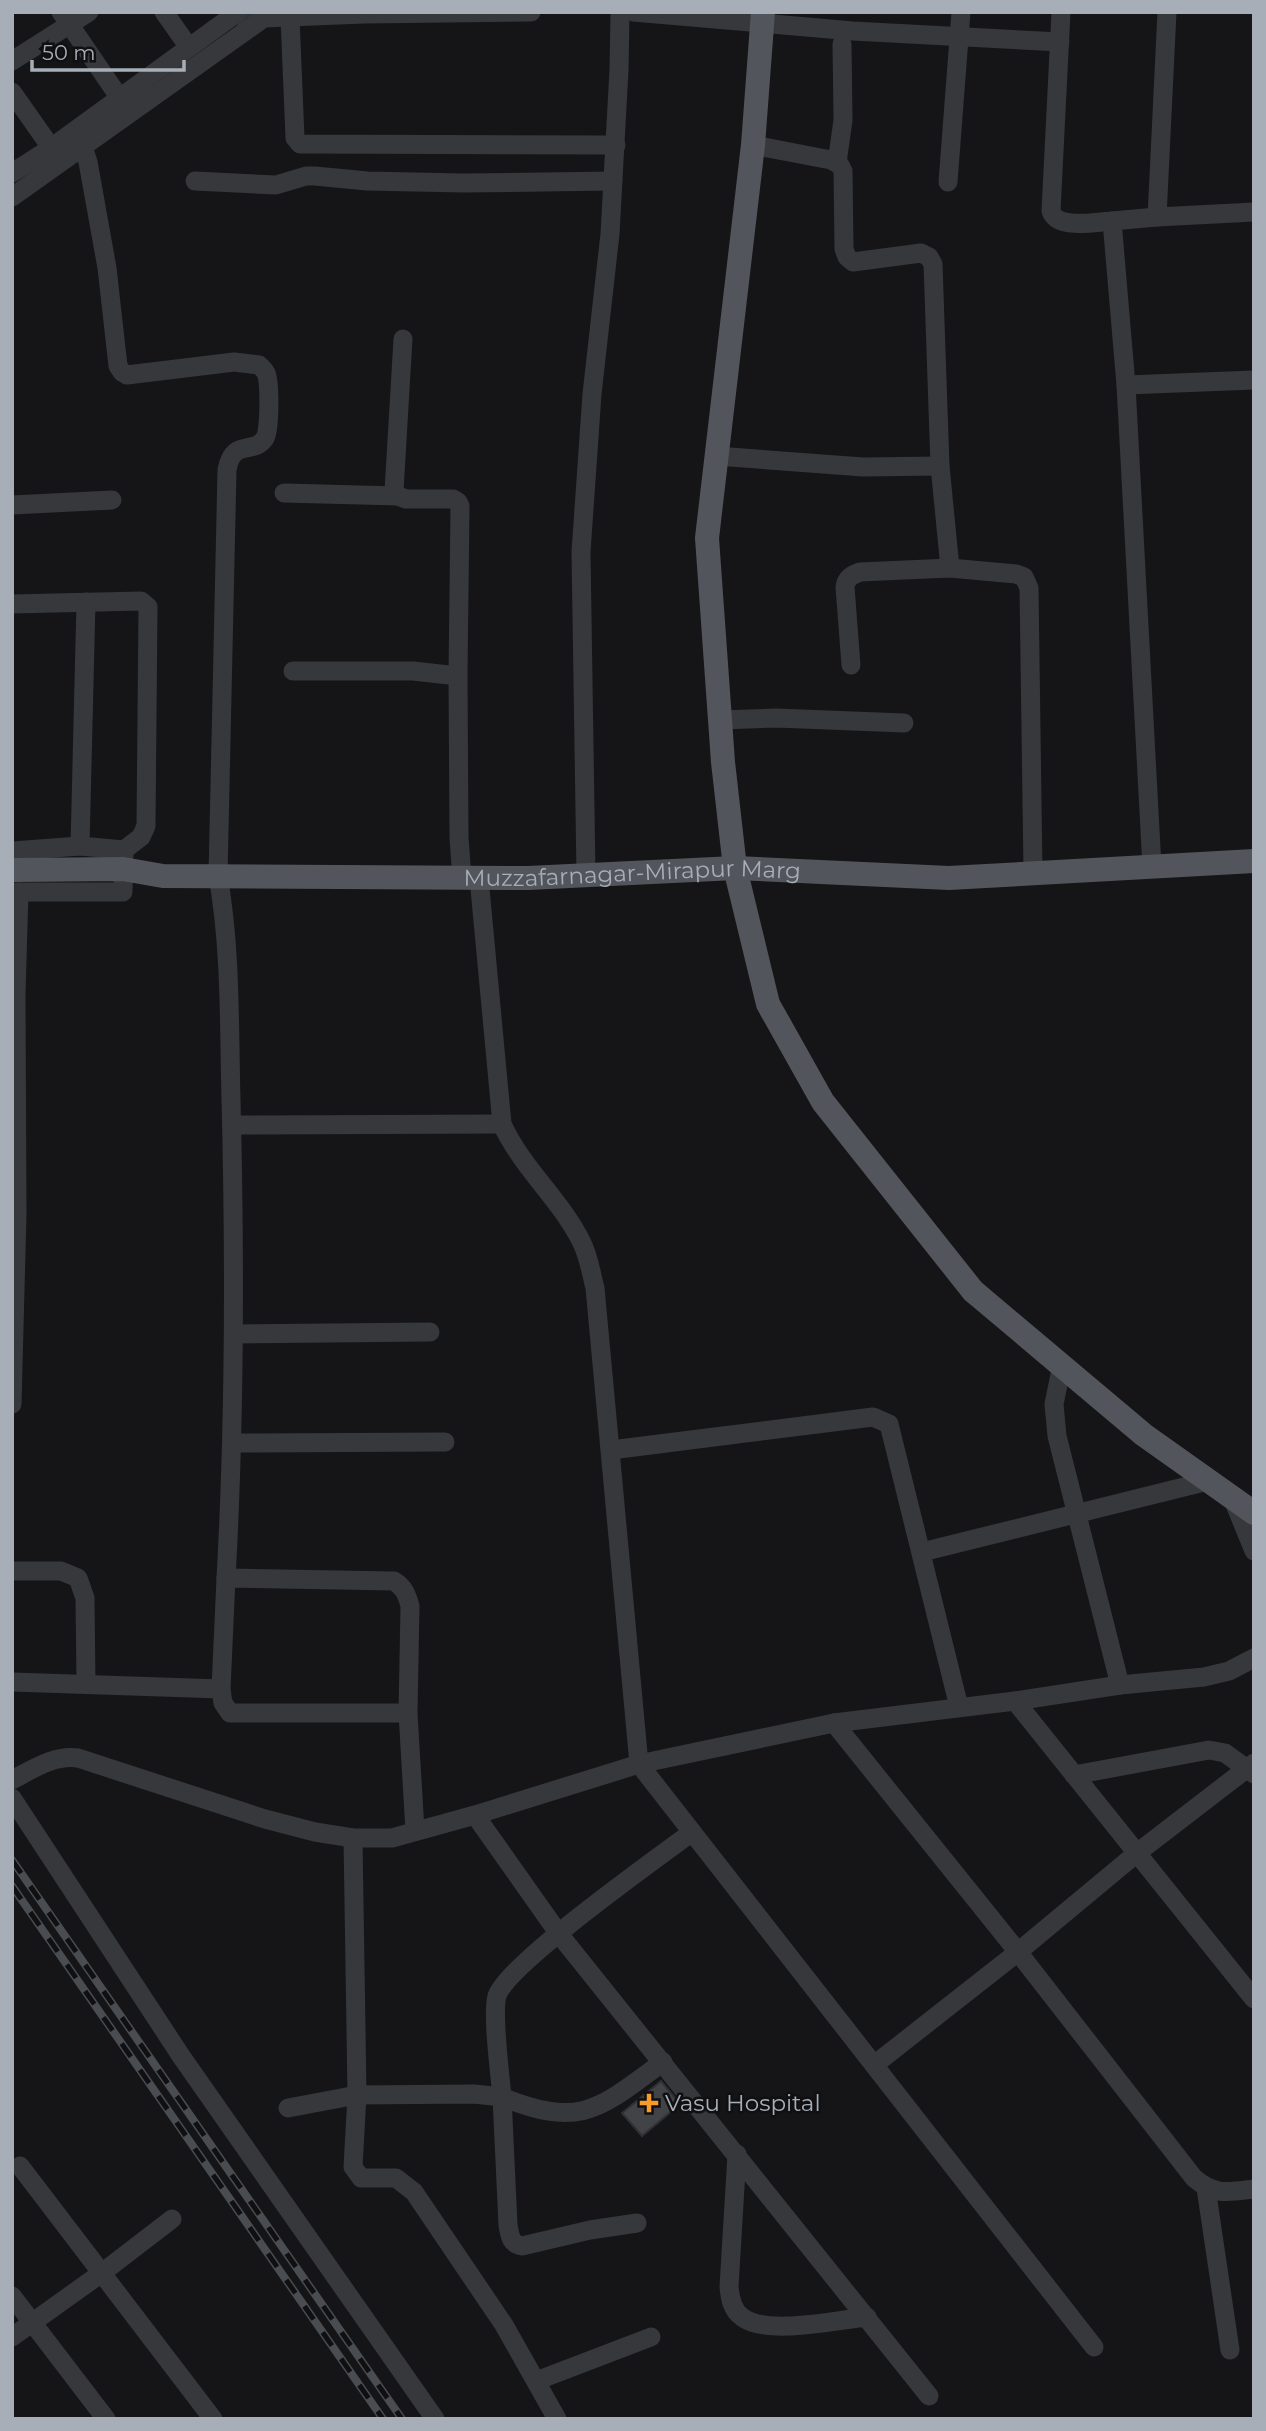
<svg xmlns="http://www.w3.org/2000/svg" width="1266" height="2431" font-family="Montserrat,sans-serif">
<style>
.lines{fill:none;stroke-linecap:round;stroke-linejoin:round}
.stream{stroke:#2b363c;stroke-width:6}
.building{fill:#414347;stroke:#2f3033;stroke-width:2}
.minor{stroke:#36383c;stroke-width:19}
.major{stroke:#52555b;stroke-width:24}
.rail-casing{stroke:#494c51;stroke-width:8}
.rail{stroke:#101012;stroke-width:5;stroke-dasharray:16;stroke-linecap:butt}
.poi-dot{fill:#f99b2b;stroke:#101012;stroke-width:2.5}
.labels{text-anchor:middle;stroke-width:5;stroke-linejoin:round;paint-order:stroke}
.street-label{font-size:23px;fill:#a7aeb8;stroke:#101012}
.poi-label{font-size:23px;fill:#a7aeb8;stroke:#101012;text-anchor:start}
</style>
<rect width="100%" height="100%" fill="#151517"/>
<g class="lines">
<polyline class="stream" points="239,22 253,12"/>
</g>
<polygon class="building" points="661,2081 680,2104 642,2136 622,2113"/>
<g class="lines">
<g class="minor">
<polyline points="61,12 119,97"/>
<polyline points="164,12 188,46"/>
<polyline points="633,12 853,31 1060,42"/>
<path d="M 1061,12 L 1051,211 C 1057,230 1095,222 1112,221"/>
<polyline points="290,17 295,138 300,144 616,145"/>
<polyline points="12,61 89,12"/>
<polyline points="12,92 57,156"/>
<polyline points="753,145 831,160 840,165 843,171 844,249 847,257 853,262 921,253 929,257 933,264 940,466 950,568"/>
<path d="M 83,147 L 88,162 L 107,268 L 118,366 L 122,372 L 127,375 L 234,362 L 259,365 C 262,368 264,369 266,373 C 270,382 270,430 265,438 C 254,456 233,437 227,470 L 218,876 C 231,949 229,1025 231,1099 C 235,1259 235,1418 226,1578"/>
<polyline points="837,163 843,120 842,44"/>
<polyline points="12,173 51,148 238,12"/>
<polyline points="195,181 276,185 306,176 315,176 367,181 464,183 613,181"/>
<polyline points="948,182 961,12"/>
<polyline points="12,197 264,18 364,14 531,12"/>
<polyline points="1157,217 1254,212"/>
<polyline points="403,339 394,491 398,496 406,499 453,499 458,502 460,506 458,676 459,838 462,878"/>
<polyline points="1126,385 1254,380"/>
<polyline points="716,456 863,467 940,466"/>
<polyline points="284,493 398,496"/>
<polyline points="12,505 112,500"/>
<polyline points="12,604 141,601 148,607 146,826 141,837 124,850"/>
<path d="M 851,665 L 845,587 C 846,578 852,575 860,572 L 950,568 L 1016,574 L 1024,577 L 1029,588 L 1033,873"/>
<polyline points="293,671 413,671 458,676"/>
<polyline points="720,720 776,718 904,723"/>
<polyline points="80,846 86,602"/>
<polyline points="12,851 80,846 124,850 123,892 12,892"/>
<polyline points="1152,867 1126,385 1112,221 1157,217 1167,12"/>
<polyline points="586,875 581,552 592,394 610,234 619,70 620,12"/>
<path d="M 479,878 L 502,1124 C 522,1168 560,1199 581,1241 C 589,1256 591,1273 595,1288 L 639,1764 L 1094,2347"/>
<polyline points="232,1125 502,1124"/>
<polyline points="234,1334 430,1332"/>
<polyline points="1062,1365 1054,1404 1057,1436 1120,1685"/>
<polyline points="12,1404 17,1214 16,994 19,892"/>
<polyline points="233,1443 445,1442"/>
<polyline points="611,1450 873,1417 889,1424 959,1707"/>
<polyline points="1232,1497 1254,1551"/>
<polyline points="922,1552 1208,1481"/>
<polyline points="12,1571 61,1571 78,1578 85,1598 86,1684"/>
<polyline points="12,1682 221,1689"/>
<polyline points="1015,1701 1254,1999"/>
<path d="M 408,1713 L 230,1713 L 223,1703 L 221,1689 L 226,1578 L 394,1581 C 404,1587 407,1595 410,1606 L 408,1713 L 415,1831"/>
<path d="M 834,1723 L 1018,1952 L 1194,2178 C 1215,2196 1228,2192 1254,2189"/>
<polyline points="1074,1775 1209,1750 1225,1753 1254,1774"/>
<path d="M 12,1780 C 33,1769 53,1755 78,1758 L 265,1819 L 315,1832 L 353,1838 L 392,1838 L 475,1815 L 639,1764 L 834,1723 L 1015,1701 L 1120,1685 L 1204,1677 L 1229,1671 L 1254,1658"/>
<polyline points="12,1798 181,2056 435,2419"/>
<polyline points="475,1815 559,1934 929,2396"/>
<polyline points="353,1838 357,2095 353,2167 361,2178 396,2178 414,2192 504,2325 557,2419"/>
<path d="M 663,2062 C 599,2109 581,2129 502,2097 C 500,2074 492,2014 497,1996 C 507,1964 658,1858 692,1832"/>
<polyline points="874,2065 1018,1952 1137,1853 1254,1763"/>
<path d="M 288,2108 L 357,2095 L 474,2094 L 502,2097 L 508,2225 C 510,2235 510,2244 522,2246 L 590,2230 L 637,2223"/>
<path d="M 737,2154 L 729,2287 C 730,2298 732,2310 742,2317 C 766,2336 836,2320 867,2317"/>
<polyline points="20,2166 213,2419"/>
<polyline points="1206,2188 1230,2350"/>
<polyline points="12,2296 106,2419"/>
<polyline points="12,2337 103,2272 172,2219"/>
<polyline points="536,2381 651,2337"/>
</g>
<g class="major">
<polyline points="763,12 753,145 707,538 723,762 735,868 768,1004 823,1102 973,1291 1144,1435 1254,1513"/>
<path id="s1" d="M 12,870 L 123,869 L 163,876 L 528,878 L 735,868 L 949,878 L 1254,861"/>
</g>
<defs>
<g id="rail">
<polyline points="12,1860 402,2419"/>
<polyline points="12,1886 383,2419"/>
</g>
</defs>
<use href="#rail" class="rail-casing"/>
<use href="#rail" class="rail"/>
</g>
<path class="poi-dot" d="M645.5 2092.5h7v7h7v7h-7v7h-7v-7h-7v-7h7z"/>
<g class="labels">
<g class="street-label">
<text dy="8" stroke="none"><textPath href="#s1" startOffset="621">Muzzafarnagar-Mirapur Marg</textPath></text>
</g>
<g class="poi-label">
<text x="665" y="2111">Vasu Hospital</text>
</g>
</g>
<rect width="1266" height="2431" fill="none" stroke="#a7aeb8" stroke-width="28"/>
<path d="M32 60v10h152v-10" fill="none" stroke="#a7aeb8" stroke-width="3.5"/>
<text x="42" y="60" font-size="21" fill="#a7aeb8" stroke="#101012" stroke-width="5" paint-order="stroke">50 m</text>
</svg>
